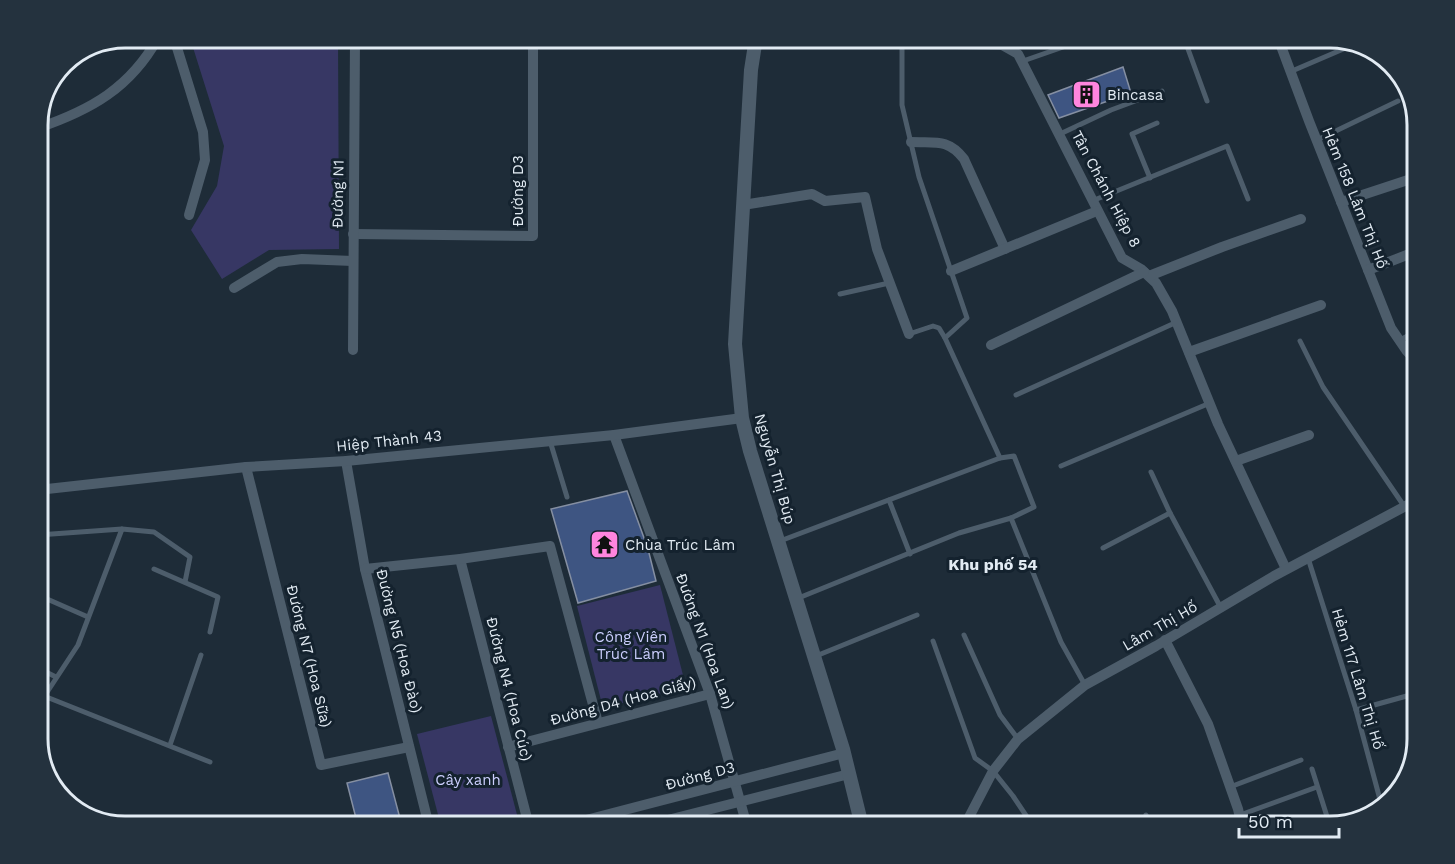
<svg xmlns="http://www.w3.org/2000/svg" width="1455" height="864" font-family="'Work Sans',sans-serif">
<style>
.green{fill:#373764}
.building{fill:#3e5582;stroke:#858fa2;stroke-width:1.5}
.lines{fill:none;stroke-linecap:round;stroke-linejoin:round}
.service{stroke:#4d5d6b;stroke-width:5}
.minor{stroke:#4d5d6b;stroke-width:10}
.tertiary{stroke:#4d5d6b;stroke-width:14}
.labels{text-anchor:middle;stroke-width:6;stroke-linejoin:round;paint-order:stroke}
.poi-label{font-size:15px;fill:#e2ebf3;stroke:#14222e;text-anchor:start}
.street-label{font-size:15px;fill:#e2ebf3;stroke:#14222e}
.park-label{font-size:15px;fill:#cbcefd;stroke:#14222e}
.neighbourhood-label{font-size:16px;font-weight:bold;fill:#e2ebf3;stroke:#14222e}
.rim{fill:none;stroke:#e2ebf3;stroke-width:3}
</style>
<rect width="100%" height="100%" fill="#1e2c38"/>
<g class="green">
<polygon points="190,38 338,38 339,249 269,250 222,279 191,230 217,186 224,146"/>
<polygon points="660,585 686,687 603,708 577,606"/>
<polygon points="491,716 520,826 441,826 417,734"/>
</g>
<g class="building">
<polygon points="1123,67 1131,93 1059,118 1048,95"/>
<polygon points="627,491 648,549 656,581 578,603 551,509"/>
<polygon points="388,773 402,826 358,826 347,783"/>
</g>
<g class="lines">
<g class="service">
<polyline points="1184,38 1207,101"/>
<polyline points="902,43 902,105 919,177 967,318 945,338 1000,458"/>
<polyline points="1023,61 1089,38"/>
<polyline points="1292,71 1355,44"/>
<polyline points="1060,134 1111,110 1162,91"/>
<polyline points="1317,140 1398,101"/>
<polyline points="1150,178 1132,134 1157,123"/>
<polyline points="1092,201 1227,146 1248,199"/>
<polyline points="840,294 889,283"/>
<polyline points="909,334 933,326 939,328 945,338"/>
<polyline points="1400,340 1417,331"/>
<polyline points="1300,341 1323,387 1404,506"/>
<polyline points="1016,395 1177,322"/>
<polyline points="550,441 567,497"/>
<polyline points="1061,466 1210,403"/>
<polyline points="1151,472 1170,513 1221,608"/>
<polyline points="889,500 910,554"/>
<polyline points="38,535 122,529 154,532 190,557 185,582"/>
<polyline points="780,541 1000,458 1014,456 1034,507 1011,518"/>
<polyline points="1103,548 1170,513"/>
<polyline points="1308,558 1356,710 1382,807"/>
<polyline points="154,569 218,597 210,632"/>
<polyline points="38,595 88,617"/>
<polyline points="796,599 959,533 1011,518 1061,642 1085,685"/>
<polyline points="964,635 1000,715 1018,739"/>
<polyline points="933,641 975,758 993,771 1013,796 1033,826"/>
<polyline points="816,656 917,615"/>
<polyline points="38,668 56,677"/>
<polyline points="44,696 210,762"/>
<polyline points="38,706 78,645 122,529"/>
<polyline points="1356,710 1414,694"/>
<polyline points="170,745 201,655"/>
<polyline points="1312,769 1330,826"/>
<polyline points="1230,787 1301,760"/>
<polyline points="1146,815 1151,826"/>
<polyline points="1240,815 1317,787"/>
</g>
<g class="minor">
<polyline points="174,38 203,132 205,160 189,215"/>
<polyline points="1278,38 1309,121 1391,328 1406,350 1417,362"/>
<polyline points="756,40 1002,45 1018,54 1122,258 1141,269 1156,283 1172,311 1218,424 1286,569"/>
<path d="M 38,128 C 91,110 130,88 158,38"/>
<path d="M 911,142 C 935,143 948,138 964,159 L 1005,249"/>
<polyline points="1341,202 1417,177"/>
<polyline points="743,205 812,194 825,201 865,197 877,249 909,334"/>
<polyline points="353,234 533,236 533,38"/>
<polyline points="1368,270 1417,251"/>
<polyline points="951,271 1097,211"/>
<polyline points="1149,276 1222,247 1301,219"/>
<polyline points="234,288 277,262 302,259 353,261"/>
<polyline points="991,345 1144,272"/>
<polyline points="353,350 355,38"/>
<polyline points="1189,352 1321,305"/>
<polyline points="614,435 710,694 747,826"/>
<polyline points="346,461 365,569 429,826"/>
<polyline points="1236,461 1309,435"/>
<polyline points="246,467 321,765 409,747"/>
<polyline points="38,490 246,467 346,461 614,435 742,418"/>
<polyline points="460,559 529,826"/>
<polyline points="365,569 460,559 550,546 598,723"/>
<polyline points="1165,640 1208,724 1238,809 1242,826"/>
<polyline points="508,747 710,694"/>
<polyline points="563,826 844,753"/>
<polyline points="644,826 849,774"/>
<polyline points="960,826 967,821 993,771 1018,739 1085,685 1156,646 1274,576 1417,500"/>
</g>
<polyline class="tertiary" points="756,38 751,70 735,344 742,418 750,451 843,749 862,826"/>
</g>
<defs>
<symbol id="building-square" viewBox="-11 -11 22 22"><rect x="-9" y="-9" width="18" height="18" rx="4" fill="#ff85de" stroke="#14222e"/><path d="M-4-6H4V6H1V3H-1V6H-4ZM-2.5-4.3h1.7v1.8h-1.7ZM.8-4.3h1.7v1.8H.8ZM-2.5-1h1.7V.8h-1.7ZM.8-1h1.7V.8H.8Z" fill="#111"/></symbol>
<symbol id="temple-square" viewBox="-11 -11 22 22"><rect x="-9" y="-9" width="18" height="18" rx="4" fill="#ff85de" stroke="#14222e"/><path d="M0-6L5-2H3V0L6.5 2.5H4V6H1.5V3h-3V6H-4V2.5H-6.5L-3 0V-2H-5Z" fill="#111"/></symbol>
</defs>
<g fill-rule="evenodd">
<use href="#building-square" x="1070" y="78" width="33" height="33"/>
<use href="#temple-square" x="588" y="528" width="33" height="33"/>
</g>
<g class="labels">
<g class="poi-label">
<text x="1107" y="100">Bincasa</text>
<text x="625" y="550">Chùa Trúc Lâm</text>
</g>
<g class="street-label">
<text transform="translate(1106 189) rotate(62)" y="5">Tân Chánh Hiệp 8</text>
<text transform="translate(518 191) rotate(-90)" y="5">Đường D3</text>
<text transform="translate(338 194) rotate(-89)" y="5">Đường N1</text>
<text transform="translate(1355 198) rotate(68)" y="5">Hẻm 158 Lâm Thị Hố</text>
<text transform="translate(389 441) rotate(-6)" y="5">Hiệp Thành 43</text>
<text transform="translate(775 469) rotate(74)" y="5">Nguyễn Thị Búp</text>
<text transform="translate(1160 626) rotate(-30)" y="5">Lâm Thị Hố</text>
<text transform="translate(399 641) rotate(76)" y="5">Đường N5 (Hoa Đào)</text>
<text transform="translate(705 641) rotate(70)" y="5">Đường N1 (Hoa Lan)</text>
<text transform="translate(309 656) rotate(76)" y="5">Đường N7 (Hoa Sữa)</text>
<text transform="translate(1358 679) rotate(73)" y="5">Hẻm 117 Lâm Thị Hố</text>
<text transform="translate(509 689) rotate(76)" y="5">Đường N4 (Hoa Cúc)</text>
<text transform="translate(623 701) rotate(-15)" y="5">Đường D4 (Hoa Giấy)</text>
<text transform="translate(700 776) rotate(-15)" y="5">Đường D3</text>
</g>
<g class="park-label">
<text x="631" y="642">Công Viên<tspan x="631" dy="17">Trúc Lâm</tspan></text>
<text x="468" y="785">Cây xanh</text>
</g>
<g class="neighbourhood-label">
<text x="993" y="570">Khu phố 54</text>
</g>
</g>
<path d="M0 0H1455V864H0ZM125 48H1330A77 77 0 0 1 1407 125V739A77 77 0 0 1 1330 816H125A77 77 0 0 1 48 739V125A77 77 0 0 1 125 48Z" fill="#24323e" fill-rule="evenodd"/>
<path class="rim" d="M125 48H1330A77 77 0 0 1 1407 125V739A77 77 0 0 1 1330 816H125A77 77 0 0 1 48 739V125A77 77 0 0 1 125 48Z"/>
<path d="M1239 828v9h100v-9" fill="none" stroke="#e2ebf3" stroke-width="3"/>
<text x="1248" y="828" font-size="18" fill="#e2ebf3" stroke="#14222e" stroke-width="4.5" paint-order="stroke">50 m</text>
</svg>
